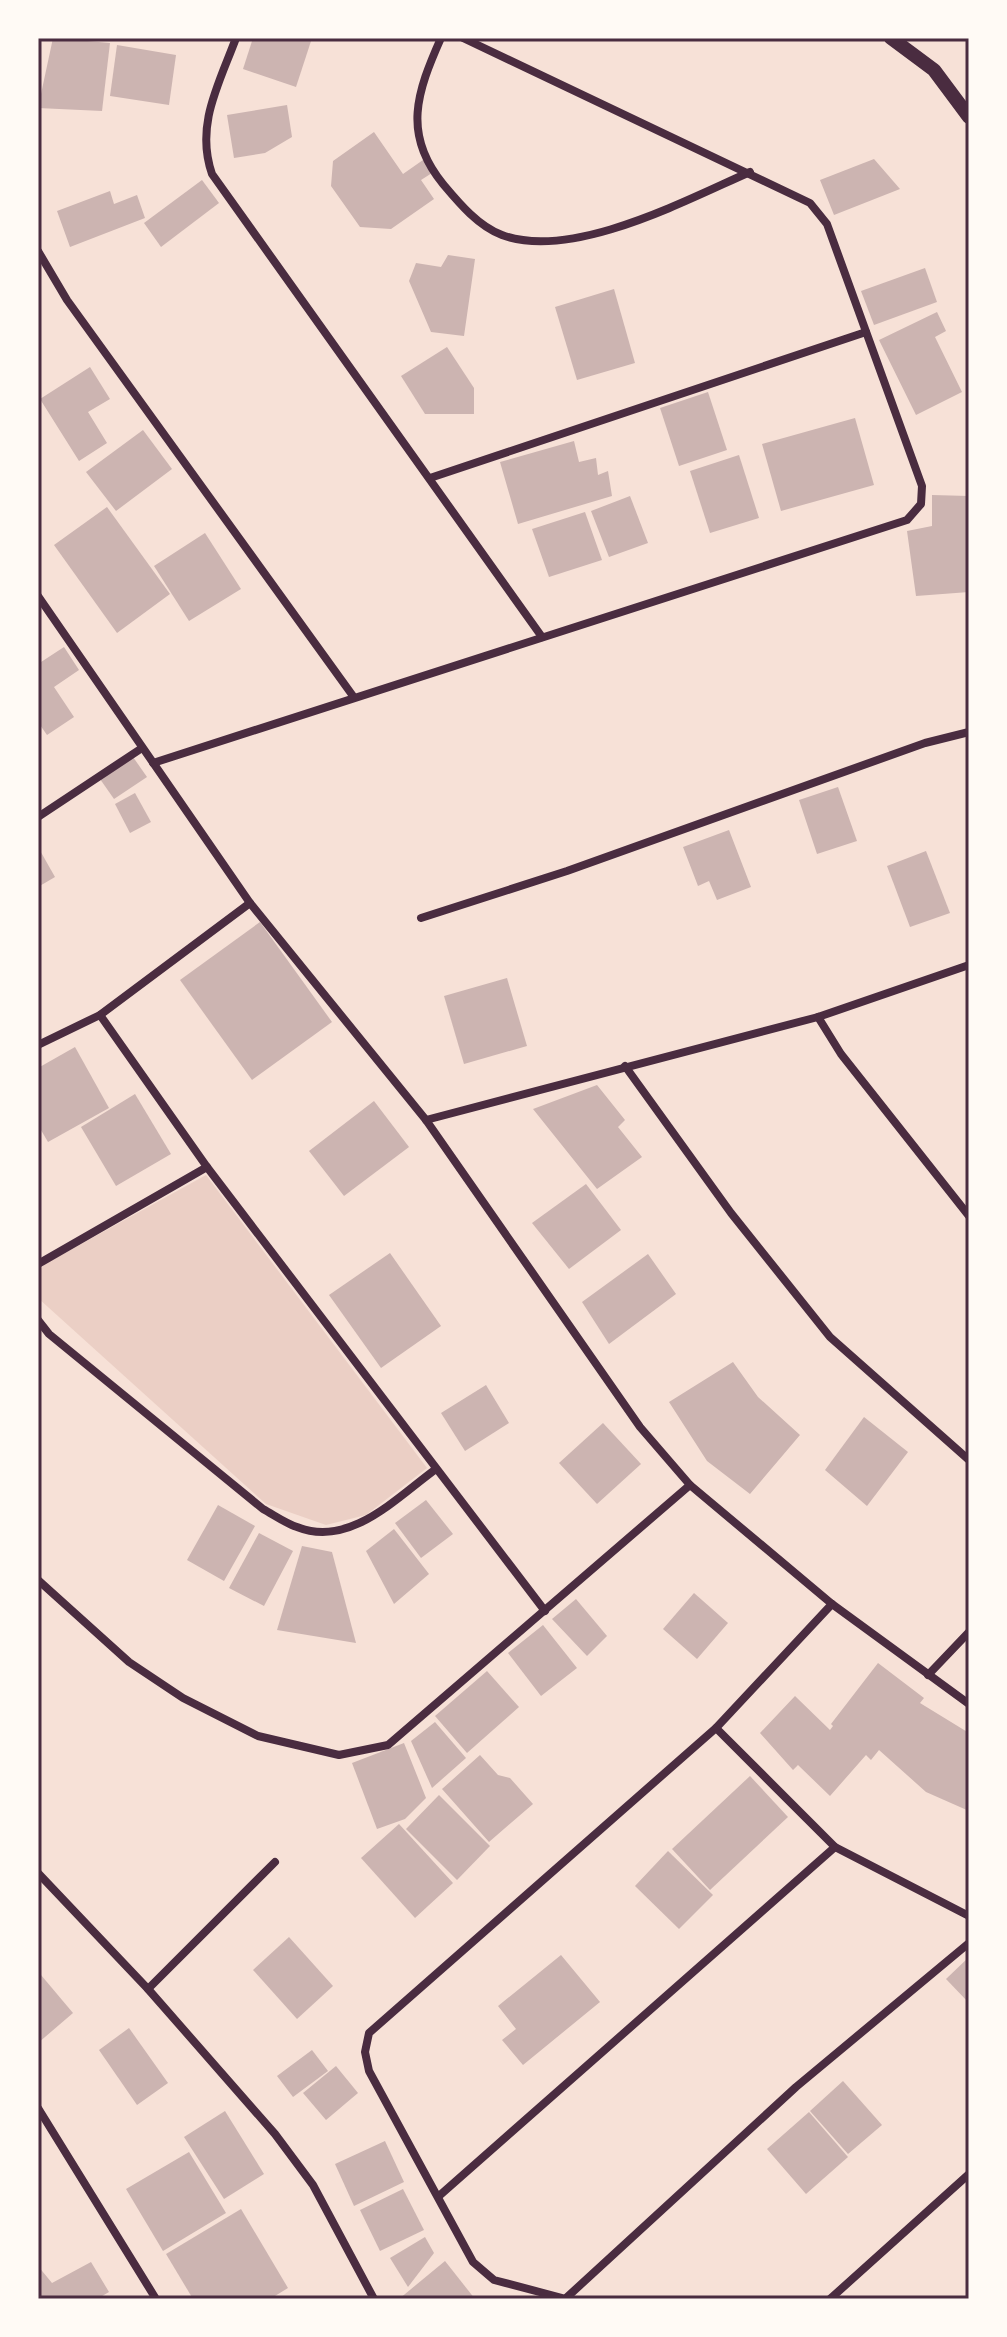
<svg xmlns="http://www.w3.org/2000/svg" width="1007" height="2337" font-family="'Asap Condensed',sans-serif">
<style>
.green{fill:#ebcfc5}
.building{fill:#ccb4b1}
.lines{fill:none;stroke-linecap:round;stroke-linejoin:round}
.minor{stroke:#4a2c40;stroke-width:8}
.tertiary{stroke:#4a2c40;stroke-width:14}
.neatline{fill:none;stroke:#4a2c40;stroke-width:3}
</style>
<rect width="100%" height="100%" fill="#f7e1d7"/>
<polygon class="green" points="206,1175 427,1468 366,1515 326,1525 266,1504 38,1298 38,1271 45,1264"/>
<g class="building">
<polygon points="53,38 110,43 102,111 38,108"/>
<polygon points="253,38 312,38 296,87 243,69"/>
<polygon points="117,45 176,55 169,105 110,96"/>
<polygon points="287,105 292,137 265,153 234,158 227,115"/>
<polygon points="374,132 403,174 423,160 432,173 421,180 434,199 391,229 360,227 331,186 333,161"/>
<polygon points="874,159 900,189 834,215 820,180"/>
<polygon points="202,180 219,203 161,247 144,223"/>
<polygon points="110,191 114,204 137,195 145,218 70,247 57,211"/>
<polygon points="448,255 475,259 464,336 431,332 409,281 416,263 441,267"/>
<polygon points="925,268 937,302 874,325 861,291"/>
<polygon points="614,289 635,363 577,380 555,307"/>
<polygon points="937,312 946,331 935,337 962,392 916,415 879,340"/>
<polygon points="447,347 474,388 474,414 425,414 401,376"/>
<polygon points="90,367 110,399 88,412 107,443 79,461 40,399"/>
<polygon points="708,392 727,450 679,466 660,408"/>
<polygon points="855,418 874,485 781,511 762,444"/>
<polygon points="143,430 172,469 116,511 86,472"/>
<polygon points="574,441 579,462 596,458 598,475 608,471 612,496 518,524 500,462"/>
<polygon points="739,455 759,518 710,533 690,471"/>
<polygon points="932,495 969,496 969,592 916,596 907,531 932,526"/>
<polygon points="630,496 648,543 609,557 591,511"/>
<polygon points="107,507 170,594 117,633 54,545"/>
<polygon points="585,512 602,560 549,577 532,529"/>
<polygon points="205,533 241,589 189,621 154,566"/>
<polygon points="64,647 79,670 54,687 74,717 47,735 38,722 38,664"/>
<polygon points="133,757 147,777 114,799 100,779"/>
<polygon points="838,787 857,841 817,854 799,800"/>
<polygon points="135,793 151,822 130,833 115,804"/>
<polygon points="729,830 751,887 717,900 709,881 698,886 683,847"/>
<polygon points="38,847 55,877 38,887"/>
<polygon points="926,851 950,913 910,927 887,866"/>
<polygon points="260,922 332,1022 252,1080 180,980"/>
<polygon points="507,978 527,1046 464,1064 444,996"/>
<polygon points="75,1047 109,1108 48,1142 38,1125 38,1068"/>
<polygon points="597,1085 625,1120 618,1127 642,1157 597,1189 533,1109"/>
<polygon points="135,1094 171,1154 116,1186 81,1127"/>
<polygon points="374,1101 409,1147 344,1196 309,1151"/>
<polygon points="586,1184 621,1230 569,1269 532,1223"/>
<polygon points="390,1253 441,1326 381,1368 329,1295"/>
<polygon points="648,1254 676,1294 609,1344 582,1302"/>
<polygon points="733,1362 758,1397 800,1435 750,1494 707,1461 669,1402"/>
<polygon points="486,1385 509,1423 465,1451 441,1413"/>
<polygon points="864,1417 908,1452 867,1506 825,1470"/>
<polygon points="603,1423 641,1464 597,1504 559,1463"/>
<polygon points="426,1500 453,1534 421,1558 395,1523"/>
<polygon points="218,1505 255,1526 224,1581 187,1560"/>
<polygon points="394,1529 429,1574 394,1604 366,1551"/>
<polygon points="259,1533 293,1551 264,1606 229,1588"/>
<polygon points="302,1546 332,1552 356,1643 277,1630"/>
<polygon points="694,1593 728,1623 697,1659 663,1629"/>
<polygon points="576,1599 607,1636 587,1656 552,1619"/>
<polygon points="543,1625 577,1668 541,1696 508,1653"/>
<polygon points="878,1663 924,1698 920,1703 969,1733 969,1811 926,1792 879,1750 871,1760 866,1755 830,1796 798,1765 793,1770 760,1733 795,1696 830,1730 833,1726 831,1724"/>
<polygon points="487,1671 519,1707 467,1753 435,1716"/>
<polygon points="435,1722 466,1758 432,1788 411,1741"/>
<polygon points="404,1743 426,1798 405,1819 377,1829 352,1763"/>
<polygon points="480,1755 498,1775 510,1778 533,1804 489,1842 442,1789"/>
<polygon points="750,1776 788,1817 710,1890 672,1849"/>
<polygon points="439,1795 490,1846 457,1880 406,1829"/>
<polygon points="399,1824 453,1883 415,1918 361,1858"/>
<polygon points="668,1851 713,1895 679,1929 635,1886"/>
<polygon points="289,1937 333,1986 297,2019 253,1970"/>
<polygon points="561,1955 600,2002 523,2065 502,2040 516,2029 498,2006"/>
<polygon points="969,1957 969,2003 946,1979"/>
<polygon points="41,1975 73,2013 38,2043 38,1977"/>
<polygon points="129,2028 168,2083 137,2105 99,2050"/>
<polygon points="312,2050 328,2071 293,2097 277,2076"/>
<polygon points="336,2066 358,2093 326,2120 303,2093"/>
<polygon points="843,2081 882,2125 848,2154 810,2111"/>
<polygon points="225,2111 264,2174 224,2199 184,2137"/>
<polygon points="809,2112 848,2157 806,2194 767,2149"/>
<polygon points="385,2141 404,2182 354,2206 335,2164"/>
<polygon points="189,2152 226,2213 163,2251 126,2189"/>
<polygon points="403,2189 424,2230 380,2251 360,2210"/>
<polygon points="241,2209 288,2288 270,2299 193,2299 166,2254"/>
<polygon points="425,2237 434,2253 408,2287 390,2258"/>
<polygon points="445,2261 475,2299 399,2299"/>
<polygon points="91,2262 109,2292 97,2299 38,2299 38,2266 52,2283"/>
</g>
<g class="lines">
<g class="minor">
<path d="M 236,38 C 219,84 195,125 212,174 L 542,637"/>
<path d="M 441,38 C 417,92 402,134 443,184 C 459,203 478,226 502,235 C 572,261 686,200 750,172"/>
<polyline points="38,251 67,300 353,696"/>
<polyline points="430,478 866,332"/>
<polyline points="38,596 250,903 426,1120 640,1427 690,1485 832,1604 969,1704"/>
<polyline points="153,763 907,520 921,504 922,486 827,224 810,203 463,38"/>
<polyline points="38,817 142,748"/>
<polyline points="421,918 567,871 925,743 969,732"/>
<polyline points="100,1015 207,1167 545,1611"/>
<polyline points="818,1017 841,1054 969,1216"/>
<polyline points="38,1045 100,1015 250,903"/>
<polyline points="625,1066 731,1213 830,1337 969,1460"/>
<polyline points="426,1120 818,1017 969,965"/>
<polyline points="38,1264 207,1167"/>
<path d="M 38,1320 L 49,1334 L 263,1509 C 274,1515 285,1523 297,1527 C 350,1548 396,1498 436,1469"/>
<polyline points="38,1580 129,1662 183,1698 258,1736 339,1755 388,1745 690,1485"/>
<polyline points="928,1675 969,1632"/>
<polyline points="716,1728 835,1847 969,1916"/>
<polyline points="38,1873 148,1989 275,2134 313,2185 374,2299"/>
<polyline points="148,1989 275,1862"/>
<polyline points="38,2108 156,2299"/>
<polyline points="439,2196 835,1847"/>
<polyline points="565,2299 796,2087 969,1943"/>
<polyline points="566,2299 494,2280 473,2262 369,2071 365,2052 369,2033 716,1728 832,1604"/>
<polyline points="830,2299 969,2174"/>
</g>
<polyline class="tertiary" points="891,38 934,70 969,117"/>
</g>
<rect width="1007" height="2337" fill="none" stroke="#fffaf5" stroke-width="80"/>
<rect x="40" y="40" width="927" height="2257" class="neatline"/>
</svg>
